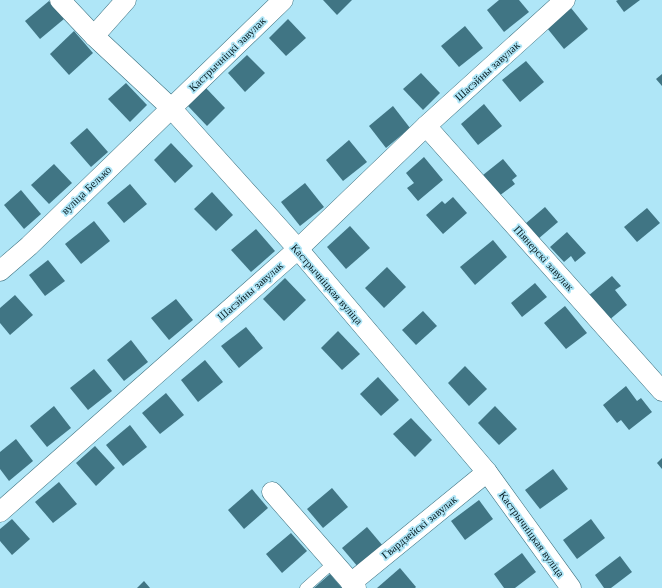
<svg xmlns="http://www.w3.org/2000/svg" width="662" height="588" font-family="'Libre Baskerville',serif">
<style>
.building{fill:#407584}
.lines{fill:none;stroke-linecap:round;stroke-linejoin:round}
.lane-casing{stroke:#3b707f;stroke-width:11}
.street-casing{stroke:#3b707f;stroke-width:21}
.lane{stroke:#fff;stroke-width:10}
.street{stroke:#fff;stroke-width:20}
.labels{text-anchor:middle;stroke-width:3.5;stroke-linejoin:round;paint-order:stroke}
.street-label{font-size:11px;fill:#071d23;stroke:#afe6f7}
</style>
<rect width="100%" height="100%" fill="#afe6f7"/>
<g class="building">
<polygon points="323,0 352,0 337,15"/>
<polygon points="499,0 519,0 529,12 504,32 487,10"/>
<polygon points="618,0 640,0 624,12 616,1"/>
<polygon points="49,1 64,19 40,39 25,21"/>
<polygon points="571,8 588,29 564,49 547,28"/>
<polygon points="288,19 306,38 286,56 269,38"/>
<polygon points="465,26 483,48 459,67 441,46"/>
<polygon points="74,31 93,53 69,75 50,54"/>
<polygon points="247,55 265,73 245,92 228,73"/>
<polygon points="526,61 544,82 520,102 502,80"/>
<polygon points="421,73 440,93 423,110 403,89"/>
<polygon points="662,74 662,86 656,79"/>
<polygon points="126,83 147,105 130,122 108,99"/>
<polygon points="206,88 225,108 207,126 188,106"/>
<polygon points="484,104 502,126 478,145 461,124"/>
<polygon points="393,106 410,128 386,148 369,126"/>
<polygon points="87,128 108,152 91,167 70,143"/>
<polygon points="349,140 367,162 343,181 326,160"/>
<polygon points="171,143 193,166 175,183 154,160"/>
<polygon points="424,157 443,180 418,201 407,188 414,183 406,173"/>
<polygon points="503,159 517,176 512,180 515,184 499,196 483,175"/>
<polygon points="54,164 72,183 49,204 31,185"/>
<polygon points="305,183 324,207 300,226 281,202"/>
<polygon points="130,184 147,204 124,223 107,203"/>
<polygon points="21,190 41,214 24,229 4,205"/>
<polygon points="212,192 233,215 216,231 194,209"/>
<polygon points="453,197 467,213 443,234 426,215 442,201 445,204"/>
<polygon points="545,207 558,222 538,239 525,224"/>
<polygon points="647,208 660,223 637,242 624,227"/>
<polygon points="94,221 110,241 81,264 65,244"/>
<polygon points="350,226 370,248 346,269 327,247"/>
<polygon points="256,229 275,251 251,272 231,250"/>
<polygon points="567,232 586,253 575,262 571,256 564,262 550,247"/>
<polygon points="493,240 507,257 475,285 460,267"/>
<polygon points="48,260 65,281 45,296 29,275"/>
<polygon points="387,267 406,287 384,308 365,288"/>
<polygon points="612,276 621,286 615,290 627,305 608,321 588,296"/>
<polygon points="285,278 306,300 284,321 263,299"/>
<polygon points="535,283 547,297 522,317 511,303"/>
<polygon points="15,295 33,315 10,335 0,323 0,308"/>
<polygon points="176,299 193,320 169,340 151,318"/>
<polygon points="565,306 587,333 566,349 544,323"/>
<polygon points="423,311 437,326 416,345 402,330"/>
<polygon points="246,327 263,348 239,368 221,346"/>
<polygon points="338,331 360,354 342,370 321,348"/>
<polygon points="131,340 148,362 124,381 107,360"/>
<polygon points="205,360 223,382 198,402 181,380"/>
<polygon points="465,366 487,389 469,406 448,383"/>
<polygon points="94,369 112,391 88,410 70,388"/>
<polygon points="378,377 399,400 381,416 360,394"/>
<polygon points="626,386 637,401 641,398 652,412 629,430 621,420 617,423 603,405"/>
<polygon points="166,393 184,415 160,434 142,413"/>
<polygon points="54,406 71,428 47,447 30,426"/>
<polygon points="495,406 517,429 499,445 478,423"/>
<polygon points="411,418 432,440 415,457 393,434"/>
<polygon points="130,425 147,447 123,466 106,445"/>
<polygon points="16,439 33,461 9,481 0,469 0,452"/>
<polygon points="95,446 115,468 96,486 76,463"/>
<polygon points="662,458 662,469 657,463"/>
<polygon points="553,469 568,489 540,509 525,490"/>
<polygon points="59,482 77,504 53,523 35,502"/>
<polygon points="332,488 348,507 323,528 307,509"/>
<polygon points="252,489 268,508 244,529 228,510"/>
<polygon points="479,500 493,519 465,540 451,521"/>
<polygon points="12,519 30,539 12,555 0,541 0,529"/>
<polygon points="591,519 605,538 577,559 563,540"/>
<polygon points="367,527 383,546 358,567 342,548"/>
<polygon points="291,533 307,551 282,573 266,554"/>
<polygon points="522,553 536,572 515,588 504,588 494,574"/>
<polygon points="620,556 632,572 611,588 604,588 595,575"/>
<polygon points="400,568 416,587 415,588 377,588"/>
<polygon points="330,574 342,588 314,588"/>
<polygon points="144,581 150,588 137,588"/>
</g>
<g class="lines">
<defs>
<polyline id="lane" points="305,588 333,563"/>
<g id="street">
<polyline points="60,0 94,36 171,108 298,249 487,472 571,588"/>
<polyline points="94,36 126,0"/>
<polyline points="426,126 662,391"/>
<polyline points="0,271 29,246 283,0"/>
<polyline points="272,492 356,588"/>
<polyline points="0,512 298,249 426,126 565,0"/>
<polyline points="351,583 487,472"/>
</g>
</defs>
<use href="#lane" class="lane-casing"/>
<use href="#street" class="street-casing"/>
<use href="#lane" class="lane"/>
<use href="#street" class="street"/>
</g>
<g class="labels">
<g class="street-label">
<text transform="translate(227 54) rotate(-44)" y="4">Кастрычніцкі завулак</text>
<text transform="translate(487 71) rotate(-42)" y="4">Шасэйны завулак</text>
<text transform="translate(86 190) rotate(-44)" y="4">вуліца Белько</text>
<text transform="translate(544 258) rotate(48)" y="4">Піянерскі завулак</text>
<text transform="translate(327 284) rotate(49)" y="4">Кастрычніцкая вуліца</text>
<text transform="translate(250 291) rotate(-41)" y="4">Шасэйны завулак</text>
<text transform="translate(419 527) rotate(-39)" y="4">Гвардзейскі завулак</text>
<text transform="translate(532 534) rotate(54)" y="4">Кастрычніцкая вуліца</text>
</g>
</g>
</svg>
